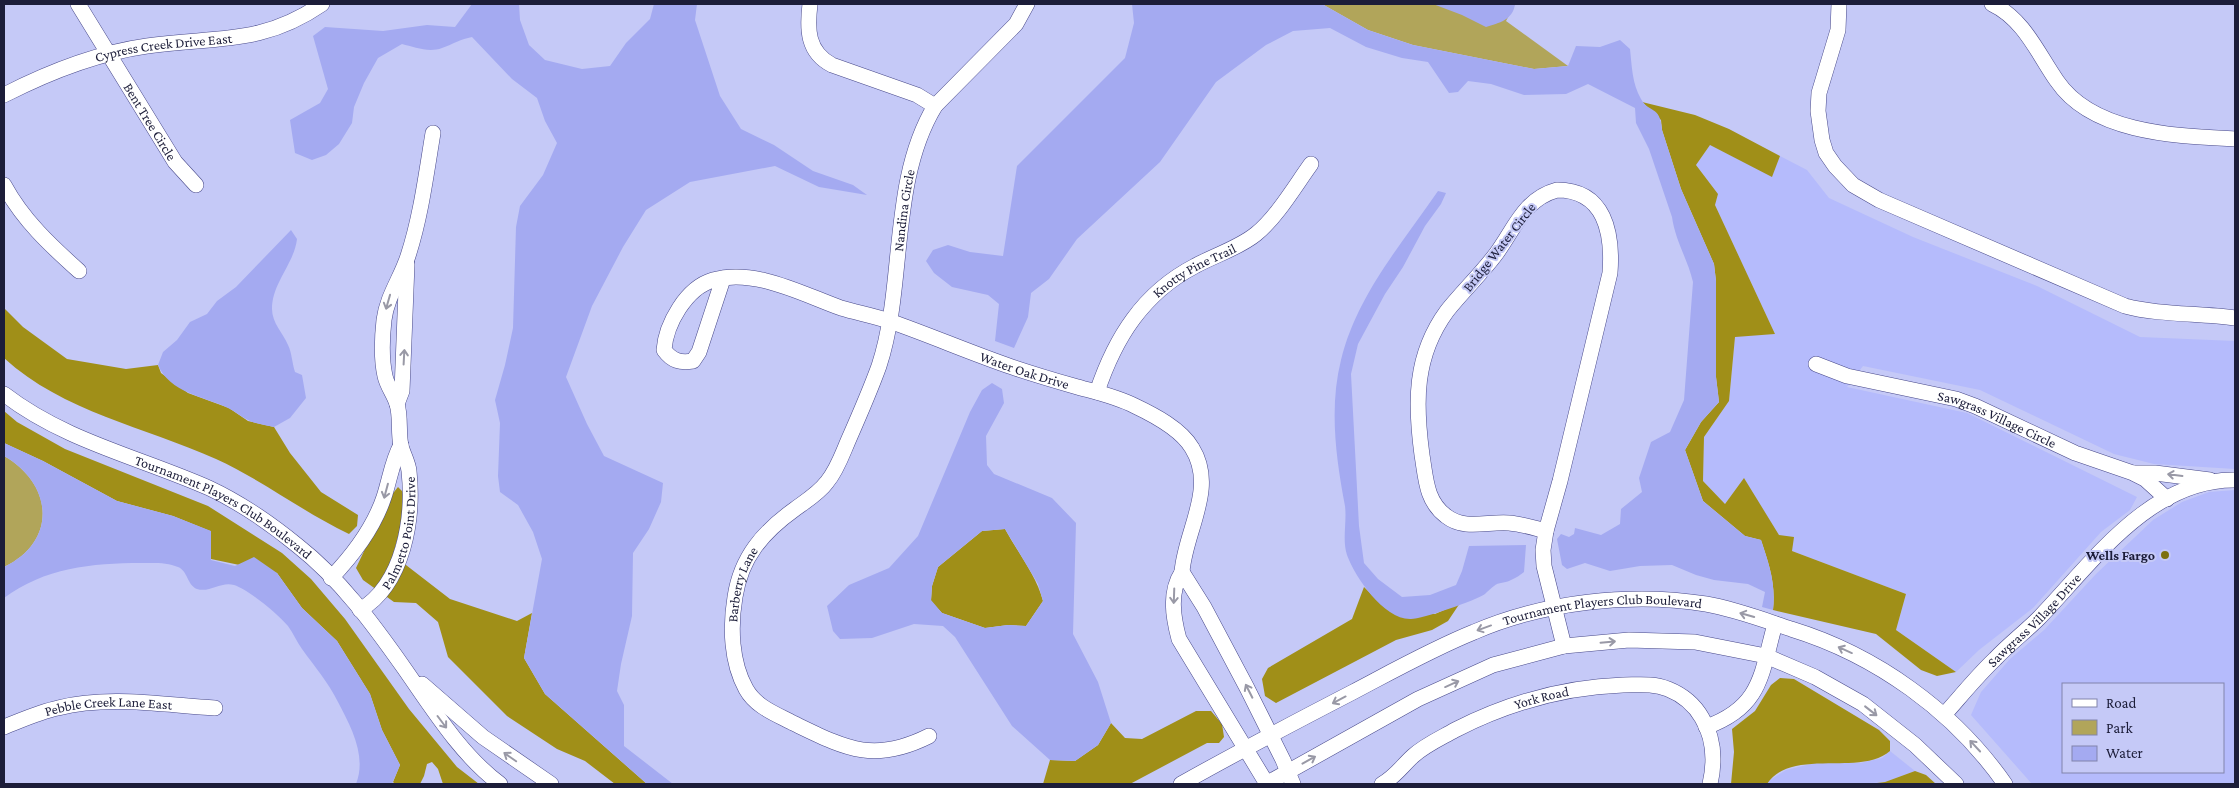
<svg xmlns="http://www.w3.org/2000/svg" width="2239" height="788" font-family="'Crimson Pro',serif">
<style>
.built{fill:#b5bbfc;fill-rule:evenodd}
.green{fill:#b1a55a}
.forest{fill:#a08f18}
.water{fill:#a4aaf1;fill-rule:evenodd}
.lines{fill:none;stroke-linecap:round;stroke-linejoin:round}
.minor-casing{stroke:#474889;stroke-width:16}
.minor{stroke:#fff;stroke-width:15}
.oneway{stroke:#9999a6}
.poi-dot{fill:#7d700f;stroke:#c5c9f7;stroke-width:2}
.labels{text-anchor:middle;stroke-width:4;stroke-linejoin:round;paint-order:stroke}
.street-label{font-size:14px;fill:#1c1d39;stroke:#c5c9f7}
.poi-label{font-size:14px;font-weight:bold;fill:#1c1d39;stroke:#c5c9f7;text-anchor:end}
</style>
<rect width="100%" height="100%" fill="#c5c9f7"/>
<g class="built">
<polygon points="1710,145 1772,176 1780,156 1807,170 1829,198 1913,237 2037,286 2140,337 2235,341 2235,469 2154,464 2114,454 1980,390 1863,366 1847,387 1967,413 2137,497 2130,510 2101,532 2033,608 1979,650 1956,672 1896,630 1906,594 1792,551 1779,535 1744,479 1725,504 1703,481 1704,437 1729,401 1735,336 1775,334 1715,205 1718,194 1696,165"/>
<path d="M 2235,490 L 2235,784 L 2032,784 L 1971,715 L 1981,692 L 2010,659 L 2044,630 L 2096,574 L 2153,520 L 2182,502 L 2209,492 ZM 2223,684 L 2223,772 L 2063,772 L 2063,684 Z"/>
<polygon points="1890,751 1915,771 1885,782 1869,784 1767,784 1770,780 1786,770 1815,763 1860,763 1882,758"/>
</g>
<g class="green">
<polygon points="1322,4 1515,4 1506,21 1568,66 1534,69 1413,45 1368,30"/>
<path d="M 4,456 C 53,484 58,541 4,567 Z"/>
</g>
<g class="forest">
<path d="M 1642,102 L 1695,115 L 1729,129 L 1780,156 L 1772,177 L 1710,145 L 1696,165 L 1718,194 L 1715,205 L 1775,334 L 1735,337 L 1729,401 L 1704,437 L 1703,481 L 1725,504 L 1744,478 L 1779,535 L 1794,537 L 1792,551 L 1906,594 L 1896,630 L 1956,672 L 1937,676 L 1921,670 L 1876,634 L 1773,610 C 1776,584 1769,564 1761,540 L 1745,536 L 1703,501 L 1685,450 L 1701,422 L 1719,402 L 1716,377 L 1716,281 L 1714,264 L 1681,189 L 1662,130 L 1661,120 Z"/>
<path d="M 4,308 L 23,327 L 67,359 L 126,369 L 158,365 L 161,373 L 188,393 L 229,408 L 248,421 L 274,427 L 290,453 L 321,492 L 358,515 L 357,526 L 349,534 C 303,512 262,480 216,459 C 145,427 63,412 4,358 Z"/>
<polygon points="4,411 17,422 65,449 208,506 282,553 311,579 345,619 409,709 457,767 479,784 443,784 438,769 432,762 427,764 424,776 420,784 395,784 393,782 400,765 382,730 370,694 337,641 302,608 277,573 211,559 210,531 173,516 117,501 43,461 4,443"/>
<polygon points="398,487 405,494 403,518 393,555 450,599 517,621 532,613 524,658 545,694 647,784 615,784 585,761 557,749 507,716 448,657 438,622 416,603 394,602 363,580 356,568 390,497"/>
<path d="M 1005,529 C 1018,553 1036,575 1043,601 L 1026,626 L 1008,625 L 985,628 L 942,613 L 931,601 L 932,586 L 938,567 L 982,531 Z"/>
<polygon points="1364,587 1380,603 1435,614 1460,603 1448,621 1432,630 1396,640 1276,703 1265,696 1262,679 1268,668 1352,619"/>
<path d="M 1780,678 L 1794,679 L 1879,730 L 1890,741 L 1890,751 C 1860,777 1791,747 1767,784 L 1731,784 L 1734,752 L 1732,729 L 1755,711 L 1771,685 Z"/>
<polygon points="1196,711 1211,711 1222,724 1224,737 1219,743 1207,743 1130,784 1043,784 1050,760 1075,761 1098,745 1111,723 1125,738 1142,739"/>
<polygon points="1915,771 1926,775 1936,784 1869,784 1885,782"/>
</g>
<g class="water">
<path d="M 472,4 L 519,4 L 520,20 L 529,45 L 545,60 L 582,69 L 610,66 L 626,43 L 650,19 L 654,4 L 697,4 L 695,20 L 720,96 L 741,129 L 774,145 L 813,171 L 853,185 L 867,195 L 819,187 L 775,166 L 690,182 L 646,210 L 623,247 L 592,306 L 566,377 L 587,424 L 604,456 L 663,483 L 661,502 L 649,529 L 633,553 L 632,616 L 621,664 L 617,691 L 624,705 L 624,746 L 673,784 L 647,784 L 545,694 L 524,658 L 542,559 L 533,532 L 518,505 L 500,492 L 498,476 L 500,423 L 495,400 L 505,365 L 513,328 L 516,227 L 520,206 L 543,175 L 557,143 L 545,121 L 537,98 L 512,79 L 472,37 C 461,39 453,44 442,48 C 429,53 414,47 402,44 L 378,58 L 364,83 L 354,107 L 352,123 L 339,144 L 326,155 L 312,160 L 295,153 L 290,120 L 320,103 L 328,89 L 313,36 L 325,27 L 383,31 L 427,25 L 455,27 Z"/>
<path d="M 1132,4 L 1322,4 L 1368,30 L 1413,45 L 1534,69 L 1568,66 L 1576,46 L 1600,47 L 1620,40 L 1630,49 C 1632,67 1632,83 1641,99 C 1649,114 1660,104 1662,130 L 1681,189 L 1714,264 L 1716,281 L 1716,377 L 1719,402 L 1701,422 L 1685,450 L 1703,501 L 1745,536 L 1761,540 C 1769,564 1776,584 1773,610 L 1762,607 L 1765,592 L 1748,584 L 1714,580 L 1696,575 L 1672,565 L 1640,566 L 1610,571 L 1585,563 L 1567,569 L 1562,565 L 1557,539 L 1561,534 L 1569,537 L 1574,534 L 1575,528 L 1601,535 L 1620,524 L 1621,509 L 1642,492 L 1639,478 L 1651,442 L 1670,432 L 1684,400 L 1693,282 C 1688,260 1675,240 1672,217 L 1649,149 L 1636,123 L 1635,108 L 1588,84 L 1566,94 L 1524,95 L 1491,84 L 1468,81 L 1458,92 L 1449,93 L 1428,62 L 1402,58 L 1366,47 L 1330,28 L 1293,31 L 1266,45 L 1216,82 L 1160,162 L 1077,239 L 1049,279 L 1031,293 L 1028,317 L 1014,348 L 995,341 L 999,304 L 988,295 L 952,287 L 934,273 L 926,261 L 933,250 L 948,245 L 970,252 L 1003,256 L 1017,166 L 1125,58 L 1134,23 Z"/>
<path d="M 1433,4 L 1515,4 C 1513,20 1499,23 1486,27 L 1462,15 Z"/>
<path d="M 1438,191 L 1446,193 L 1441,204 L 1425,226 L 1403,267 L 1385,294 L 1358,344 L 1351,374 L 1359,526 L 1364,563 L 1378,579 L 1402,597 L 1430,595 L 1456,585 L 1462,571 L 1469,546 L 1526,545 L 1524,572 C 1520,575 1516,578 1511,580 C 1506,583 1498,582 1494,586 C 1491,588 1488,591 1485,594 C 1477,600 1422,619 1411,619 C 1384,620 1355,577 1347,555 C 1342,540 1347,522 1345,506 C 1336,458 1329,408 1341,360 C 1357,295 1401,245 1438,191 Z"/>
<path d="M 291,230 L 297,239 C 294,264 272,283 272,309 C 272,323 283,333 288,345 C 292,353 292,363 295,372 L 302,375 L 306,398 L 290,418 L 274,427 C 266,425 255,424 248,420 C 241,417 235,411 228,408 C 203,396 170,393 158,365 L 163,352 L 177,340 L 190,322 L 207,314 L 217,301 L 236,287 Z"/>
<path d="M 992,383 L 1002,389 L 1004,403 L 986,436 L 987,465 L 994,474 L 1052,498 L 1076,523 L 1073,634 L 1098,682 L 1111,723 L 1098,745 L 1075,761 L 1050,760 L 1012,726 L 955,637 L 943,626 L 914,624 L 872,638 L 840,639 L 833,631 L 827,606 L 849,585 L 889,568 L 918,536 L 970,412 L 982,390 ZM 1005,529 L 1038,584 L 1043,601 L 1026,626 L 1008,625 L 985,628 L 942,613 L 931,600 L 932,586 L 938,567 L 982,531 Z"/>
<path d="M 4,443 L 43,461 L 117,501 L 173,516 L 211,531 L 211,560 L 235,566 L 254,557 L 277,573 L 302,608 L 337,641 L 370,694 L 382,730 L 400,765 L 392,784 L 356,784 C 367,756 351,727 338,702 C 328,682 315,667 302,649 C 297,642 293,633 288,626 C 278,614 249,590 234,585 C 221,581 210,593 197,589 C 187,585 188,571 178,567 C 167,562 153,563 141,563 C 92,563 44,568 4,598 L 4,567 C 58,541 53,484 4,456 Z"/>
</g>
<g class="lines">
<defs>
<g id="minor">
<path id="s1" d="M 78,4 L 175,162 L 196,185"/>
<path d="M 810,4 C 807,29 807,52 832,65 L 917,95 L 935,106 L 1016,24 L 1027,4"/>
<path d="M 1839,4 L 1838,30 L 1819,93 L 1818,111 L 1822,140 L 1826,153 L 1835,166 L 1853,185 L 1879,200 L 2125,306 C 2158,315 2200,313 2235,318"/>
<path d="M 1992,4 C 2024,19 2038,54 2057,81 C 2093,134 2178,136 2235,139"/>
<path id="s2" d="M 4,95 C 49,72 97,53 147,46 C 215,36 261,46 322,4"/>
<path d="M 4,185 C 23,220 50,245 79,271"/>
<path d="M 1557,190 C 1605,190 1613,233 1610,273 L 1560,481 L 1546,531 C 1534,528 1522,524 1509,523 C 1488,521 1465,531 1446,516 C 1426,501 1426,479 1422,455 C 1415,403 1414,356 1447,311 C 1463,291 1481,274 1496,254 C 1515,228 1524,199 1557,190 Z"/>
<path id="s3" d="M 723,279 L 699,352 L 693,361 C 680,363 672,361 664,350 C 666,324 686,288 713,280 C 755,268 802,294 841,308 C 858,313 875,316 892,322 C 932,336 971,353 1012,367 C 1033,374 1053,380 1074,386 C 1095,392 1115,396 1135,406 C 1154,415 1181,429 1192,448 C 1217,488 1185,531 1182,572"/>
<path id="s4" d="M 1816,364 L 1847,376 L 1956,399 L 1975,406 L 2075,453 L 2133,473 L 2145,479 L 2167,499"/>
<path id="s5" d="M 1097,392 C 1115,338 1143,293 1195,266 C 1215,255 1239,248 1256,234 C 1277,217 1295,186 1311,164"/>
<path id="s6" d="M 4,394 C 65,441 139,457 209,488 C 241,503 270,523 298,546 C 340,579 373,624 404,668 C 432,708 461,755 500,784"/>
<polyline points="397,404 402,391 407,264"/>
<polyline points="2134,473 2155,473 2210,480"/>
<polyline points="1546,531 1543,550 1544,566 1564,646"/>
<path d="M 331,578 C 354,554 374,527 384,497 C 390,479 392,461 401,445"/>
<path id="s7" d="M 360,610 C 404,584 414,518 409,471 C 408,462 403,454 401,446 C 398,432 401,417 397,404 C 394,394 387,386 385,376 C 381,358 382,338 384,320 C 387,296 401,278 408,256 C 421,216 426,175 433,133"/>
<polyline points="422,684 483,737 551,784"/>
<path id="s8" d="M 1944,715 C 1961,696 1977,676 1995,659 C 2009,644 2025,632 2039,618 C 2092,563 2150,479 2235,480"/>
<path id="s9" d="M 4,727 C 22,720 39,712 58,708 C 108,695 164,705 215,708"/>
<path d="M 1706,727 C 1762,707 1761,674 1775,624"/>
<path id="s10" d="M 929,736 C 873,764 845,748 793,723 C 776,714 756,707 746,689 C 731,662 730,627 735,597 C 741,557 763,532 795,509 C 806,501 819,493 827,482 C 837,470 842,455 848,441 C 859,416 870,391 879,366 C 906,284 889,182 935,106"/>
<path id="s11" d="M 1181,784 C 1238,752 1295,722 1353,692 C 1393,671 1432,649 1474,632 C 1543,602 1631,592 1706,604 C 1735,609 1764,620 1791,629 C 1876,655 1954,711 2005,784"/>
<polyline points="1266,784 1418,699 1493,665 1564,646 1629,640 1695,642 1766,656 1815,677 1863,704 1915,745 1956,784"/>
<path d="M 1267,784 L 1179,639 C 1173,617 1169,592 1182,572 L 1204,607 L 1247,688 L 1283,760 L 1293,784"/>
<path id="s12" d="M 1382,784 C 1395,777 1402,766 1413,756 C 1425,745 1441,738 1455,730 C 1508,703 1563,687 1623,685 C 1638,685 1653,683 1668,689 C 1683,695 1694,704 1702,718 C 1714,738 1715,762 1710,784"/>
</g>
</defs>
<use href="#minor" class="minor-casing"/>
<use href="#minor" class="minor"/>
</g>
<defs><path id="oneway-shaft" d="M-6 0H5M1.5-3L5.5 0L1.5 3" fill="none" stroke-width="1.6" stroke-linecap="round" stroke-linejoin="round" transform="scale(1.25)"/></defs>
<g class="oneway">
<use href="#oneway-shaft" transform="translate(388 302) rotate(106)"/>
<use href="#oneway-shaft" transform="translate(404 357) rotate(-87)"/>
<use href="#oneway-shaft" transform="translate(2175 475) rotate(-173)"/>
<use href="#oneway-shaft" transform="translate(386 491) rotate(105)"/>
<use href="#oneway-shaft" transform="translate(1174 596) rotate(92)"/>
<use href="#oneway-shaft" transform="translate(1747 615) rotate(-164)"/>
<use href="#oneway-shaft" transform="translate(1484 628) rotate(160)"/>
<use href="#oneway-shaft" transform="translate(1608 642) rotate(-5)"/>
<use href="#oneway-shaft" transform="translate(1845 650) rotate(-156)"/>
<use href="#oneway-shaft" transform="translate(1452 684) rotate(-24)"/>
<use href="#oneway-shaft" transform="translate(1249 691) rotate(-117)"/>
<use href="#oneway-shaft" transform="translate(1339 700) rotate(152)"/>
<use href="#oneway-shaft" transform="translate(1871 711) rotate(38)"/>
<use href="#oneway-shaft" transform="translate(442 722) rotate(53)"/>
<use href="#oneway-shaft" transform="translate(1975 746) rotate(-133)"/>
<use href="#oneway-shaft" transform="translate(510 757) rotate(-145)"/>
<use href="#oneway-shaft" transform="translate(1309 760) rotate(-29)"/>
</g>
<circle class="poi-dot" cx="2165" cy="555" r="5"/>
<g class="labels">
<g class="street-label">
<text dy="5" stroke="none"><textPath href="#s2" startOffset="168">Cypress Creek Drive East</textPath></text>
<text dy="5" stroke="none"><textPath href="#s1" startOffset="138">Bent Tree Circle</textPath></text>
<text dy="5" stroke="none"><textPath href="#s10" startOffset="734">Nandina Circle</textPath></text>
<text transform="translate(1499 247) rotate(-52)" y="5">Bridge Water Circle</text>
<text dy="5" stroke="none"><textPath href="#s5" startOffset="161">Knotty Pine Trail</textPath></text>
<text dy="5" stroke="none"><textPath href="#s3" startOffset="538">Water Oak Drive</textPath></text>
<text dy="5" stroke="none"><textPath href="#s4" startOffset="190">Sawgrass Village Circle</textPath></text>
<text dy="5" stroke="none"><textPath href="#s6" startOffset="248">Tournament Players Club Boulevard</textPath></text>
<text dy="5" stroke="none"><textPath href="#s7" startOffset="91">Palmetto Point Drive</textPath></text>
<text dy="5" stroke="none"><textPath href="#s10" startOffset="311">Barberry Lane</textPath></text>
<text dy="5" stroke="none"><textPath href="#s11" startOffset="462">Tournament Players Club Boulevard</textPath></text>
<text dy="5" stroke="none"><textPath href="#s8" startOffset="131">Sawgrass Village Drive</textPath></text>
<text dy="5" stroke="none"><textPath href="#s12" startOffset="184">York Road</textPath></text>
<text dy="5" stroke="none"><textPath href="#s9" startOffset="108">Pebble Creek Lane East</textPath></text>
</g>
<g class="poi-label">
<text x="2155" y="560">Wells Fargo</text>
</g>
</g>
<rect width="2239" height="788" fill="none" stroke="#1c1d39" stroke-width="10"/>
<rect x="2062" y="683" width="162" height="90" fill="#c5c9f7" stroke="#8184ab"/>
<rect x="2072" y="699" width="25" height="8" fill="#ffffff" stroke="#8184ab"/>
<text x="2106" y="708" font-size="15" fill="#1c1d39">Road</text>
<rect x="2072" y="720" width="25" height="15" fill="#b1a55a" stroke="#8184ab"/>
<text x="2106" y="733" font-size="15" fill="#1c1d39">Park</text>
<rect x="2072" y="746" width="25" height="15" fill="#a4aaf1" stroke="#8184ab"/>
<text x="2106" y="758" font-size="15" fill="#1c1d39">Water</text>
</svg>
